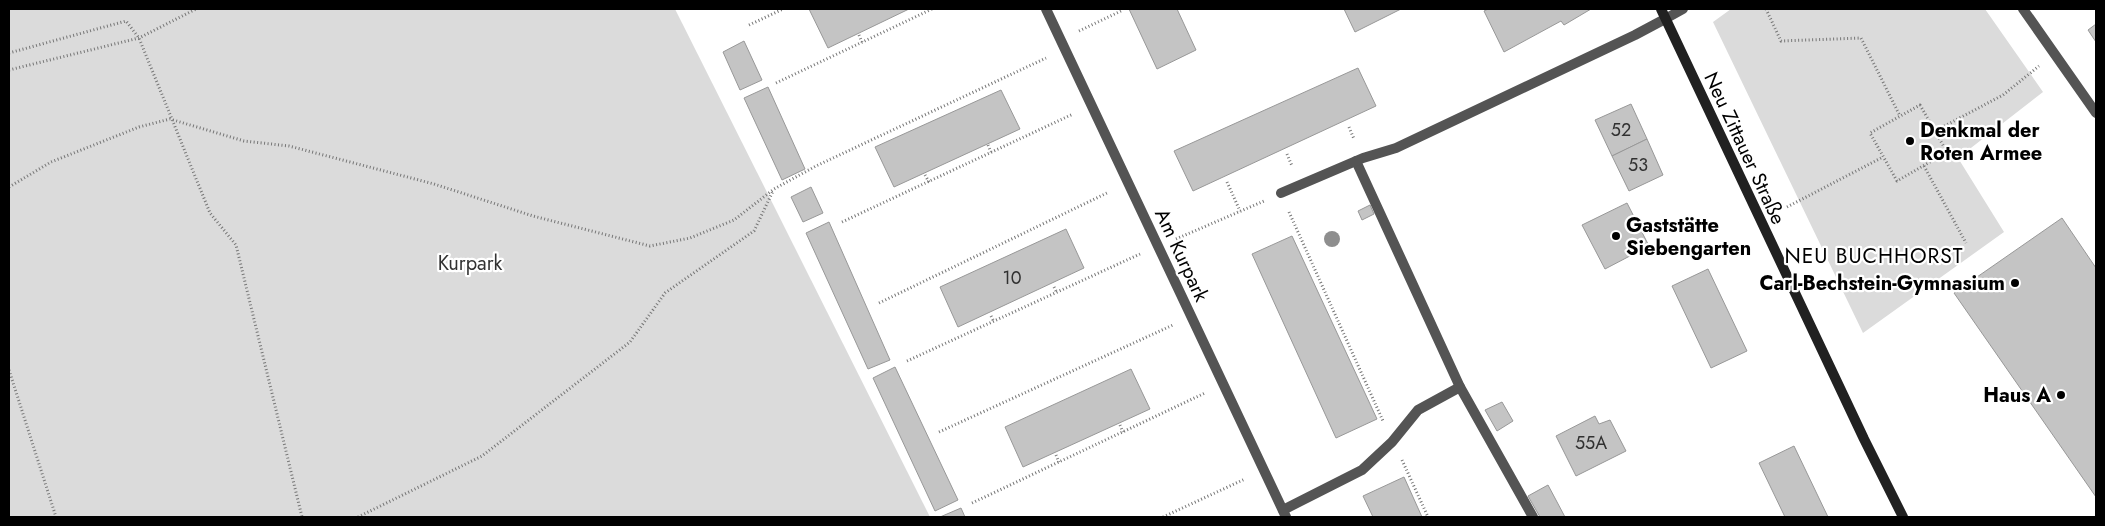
<svg xmlns="http://www.w3.org/2000/svg" width="2105" height="526" font-family="Jost,sans-serif">
<style>
.green{fill:#dbdbdb}
.building{fill:#c4c4c4;stroke:#989898}
.lines{fill:none;stroke-linecap:round;stroke-linejoin:round}
.path{stroke:#767676;stroke-width:3;stroke-dasharray:1 2.5;stroke-linecap:butt}
.service{stroke:#545454;stroke-width:10}
.minor{stroke:#545454;stroke-width:10}
.secondary{stroke:#212121;stroke-width:10}
.tree{fill:#8e8e8e}
.poi-dot{fill:#000;stroke:#fff;stroke-width:2}
.labels{text-anchor:middle;stroke-width:4.5;stroke-linejoin:round;paint-order:stroke}
.number-label{font-size:18px;fill:#313131}
.poi-label{font-size:20px;font-weight:bold;fill:#000;stroke:#fff;text-anchor:start}
.street-label{font-size:20px;fill:#000;stroke:#fff}
.park-label{font-size:20px;fill:#323232;stroke:#fff}
.neighbourhood-label{font-size:21px;letter-spacing:1px;fill:#000;stroke:#fff}
</style>
<rect width="100%" height="100%" fill="#fff"/>
<g class="green">
<polygon points="9,9 675,9 930,517 9,517"/>
<polygon points="1731,9 1985,9 2043,92 1958,158 2004,232 1863,333 1713,22"/>
</g>
<g class="building">
<polygon points="809,9 909,9 828,48"/>
<polygon points="1129,9 1177,9 1196,50 1157,69"/>
<polygon points="1344,9 1401,9 1355,32"/>
<polygon points="1488,9 1591,9 1564,25 1561,21 1504,52 1484,11"/>
<polygon points="2096,24 2096,42 2088,30"/>
<polygon points="744,41 762,80 740,90 723,52"/>
<polygon points="1358,68 1376,106 1193,191 1174,151"/>
<polygon points="768,87 805,169 782,180 744,98"/>
<polygon points="1001,90 1020,129 894,187 875,147"/>
<polygon points="1631,104 1647,139 1612,156 1595,120"/>
<polygon points="1647,139 1663,175 1629,191 1612,156"/>
<polygon points="811,187 823,213 803,222 791,197"/>
<polygon points="1627,203 1649,246 1605,269 1582,225"/>
<polygon points="1370,205 1374,214 1362,220 1358,211"/>
<polygon points="2062,218 2096,268 2096,497 1954,293"/>
<polygon points="829,222 890,360 868,369 806,233"/>
<polygon points="1066,229 1084,268 958,327 940,287"/>
<polygon points="1292,236 1377,419 1336,438 1252,254"/>
<polygon points="1708,269 1747,351 1711,368 1672,286"/>
<polygon points="895,367 958,500 935,511 873,378"/>
<polygon points="1131,369 1150,409 1023,467 1005,427"/>
<polygon points="1502,402 1513,421 1497,431 1485,410"/>
<polygon points="1595,416 1599,424 1610,420 1626,451 1576,476 1556,436"/>
<polygon points="1794,446 1828,517 1785,517 1759,463"/>
<polygon points="1404,477 1422,517 1373,517 1363,496"/>
<polygon points="1548,485 1565,517 1540,517 1528,496"/>
<polygon points="961,508 965,517 940,517"/>
</g>
<g class="lines">
<g class="path">
<polyline points="1766,9 1781,41 1861,38 1900,116"/>
<polyline points="749,25 783,9"/>
<polyline points="1079,31 1121,11"/>
<polyline points="859,35 862,42"/>
<polyline points="9,53 126,21 139,38 210,213 236,245 302,517"/>
<polyline points="9,70 139,38 196,9"/>
<polyline points="776,83 932,9"/>
<polygon points="1920,105 1947,152 1897,181 1870,133"/>
<polyline points="1349,127 1354,139"/>
<polyline points="1935,131 2003,95 2039,66"/>
<polyline points="988,145 991,152"/>
<polyline points="1287,154 1292,166"/>
<polyline points="1924,166 1966,243"/>
<polyline points="925,175 929,182"/>
<polyline points="1227,182 1240,211"/>
<polyline points="9,187 51,162 139,127 170,119 244,141 289,146 434,184 533,216 650,246 690,238 734,220 774,189 816,166 1046,58"/>
<polyline points="1787,207 1883,157"/>
<polyline points="1289,212 1383,421"/>
<polyline points="842,222 1073,114"/>
<polyline points="1176,239 1264,201"/>
<polyline points="1054,287 1057,293"/>
<polyline points="879,303 1109,192"/>
<polyline points="991,316 994,322"/>
<polyline points="907,361 1140,254"/>
<polyline points="9,370 56,517"/>
<polyline points="1120,425 1123,432"/>
<polyline points="939,432 1173,325"/>
<polyline points="1056,455 1059,462"/>
<polyline points="1402,460 1428,517"/>
<polyline points="972,503 1205,393"/>
<polyline points="358,517 482,456 630,342 665,293 754,231 773,191"/>
<polyline points="1163,517 1245,479"/>
</g>
<g class="service">
<polyline points="1356,161 1460,387"/>
<polyline points="1281,193 1363,158 1396,148 1635,35 1665,19"/>
<polyline points="1283,510 1362,470 1392,442 1418,410 1460,387 1533,517"/>
</g>
<g class="minor">
<polyline points="1046,9 1286,517"/>
<polyline points="2023,9 2096,113"/>
<polyline points="1665,19 1683,9"/>
</g>
<polyline class="secondary" points="1661,9 1864,439 1903,517"/>
</g>
<circle class="tree" cx="1332" cy="239" r="8"/>
<g class="poi-dot">
<circle cx="1910" cy="141" r="5"/>
<circle cx="1616" cy="236" r="5"/>
<circle cx="2015" cy="283" r="5"/>
<circle cx="2061" cy="395" r="5"/>
</g>
<g class="labels">
<g class="number-label">
<text x="1621" y="136">52</text>
<text x="1638" y="171">53</text>
<text x="1012" y="284">10</text>
<text x="1591" y="449">55A</text>
</g>
<g class="poi-label">
<text x="1920" y="137">Denkmal der<tspan x="1920" dy="23">Roten Armee</tspan></text>
<text x="1626" y="232">Gaststätte<tspan x="1626" dy="23">Siebengarten</tspan></text>
<text x="2005" y="290" text-anchor="end">Carl-Bechstein-Gymnasium</text>
<text x="2051" y="402" text-anchor="end">Haus A</text>
</g>
<g class="street-label">
<text transform="translate(1745 148) rotate(65)" y="7">Neu Zittauer Straße</text>
<text transform="translate(1182 255) rotate(65)" y="7">Am Kurpark</text>
</g>
<g class="park-label">
<text x="470" y="270">Kurpark</text>
</g>
<g class="neighbourhood-label">
<text x="1874" y="263">NEU BUCHHORST</text>
</g>
</g>
<rect width="2105" height="526" fill="none" stroke="#000000" stroke-width="20"/>
</svg>
